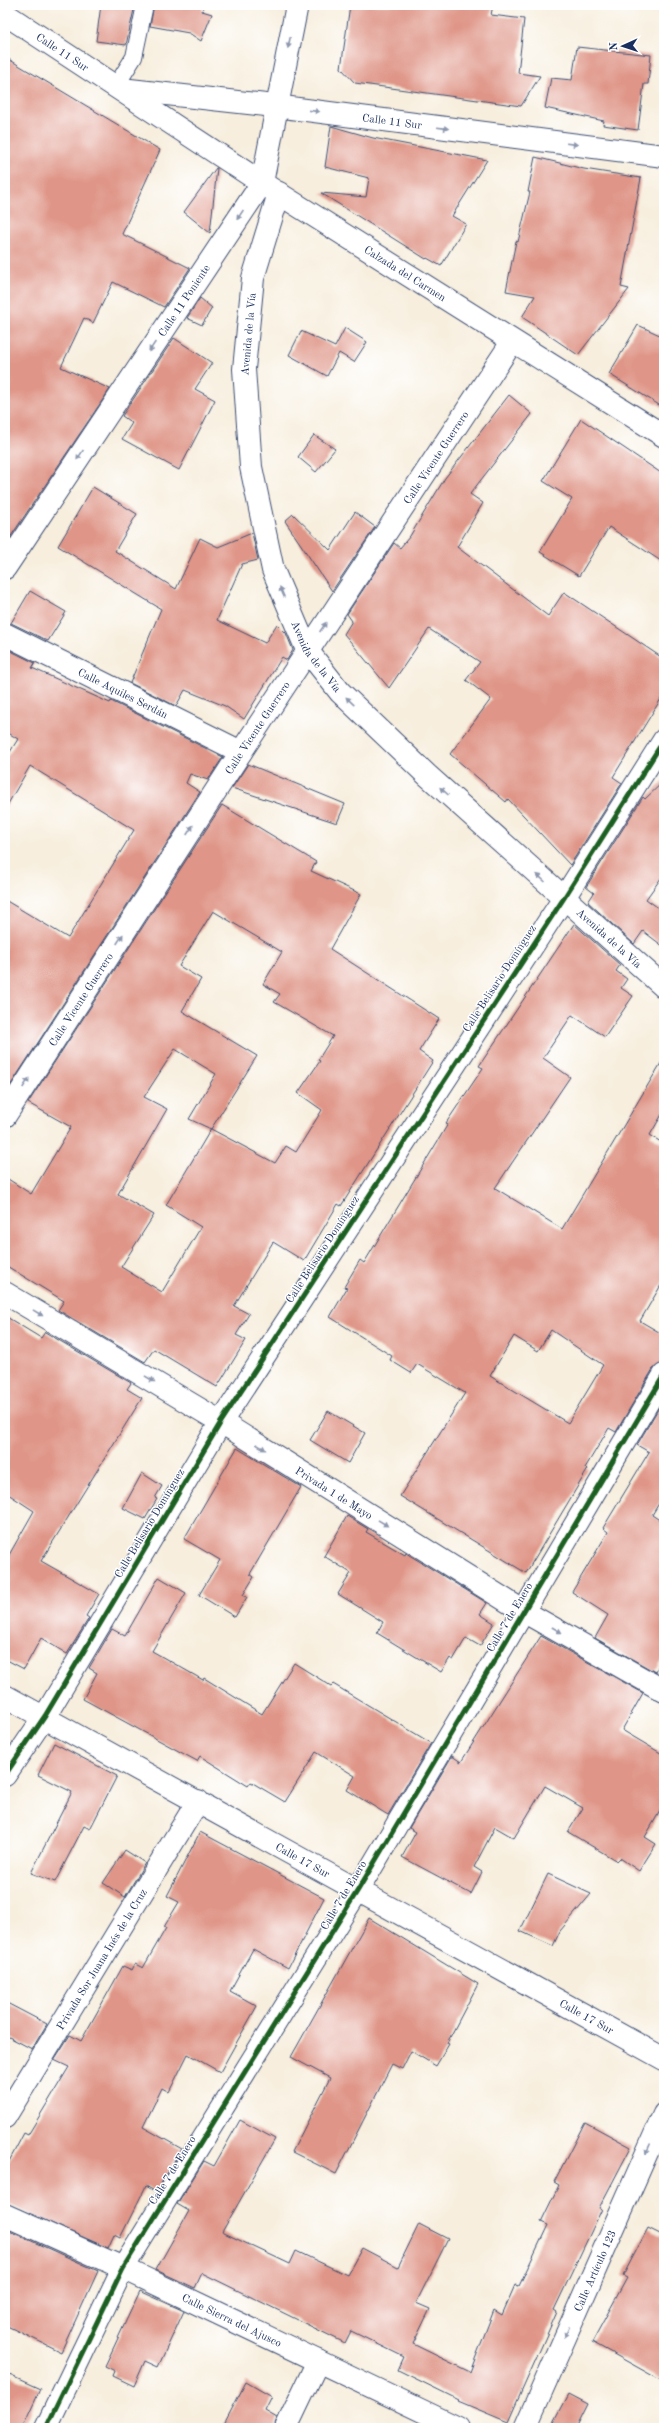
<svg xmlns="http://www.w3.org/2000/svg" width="669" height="2433" font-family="'Old Standard TT',serif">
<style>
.building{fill:#df9587;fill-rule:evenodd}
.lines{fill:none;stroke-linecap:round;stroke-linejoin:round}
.service-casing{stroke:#3c4c71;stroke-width:18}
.minor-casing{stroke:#3c4c71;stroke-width:24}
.tertiary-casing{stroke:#3c4c71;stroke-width:24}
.service{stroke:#fff;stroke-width:16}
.minor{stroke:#fff;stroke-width:22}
.tertiary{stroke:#fff;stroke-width:22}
.cycleway-casing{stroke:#fff;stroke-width:8}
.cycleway{stroke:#1b5e20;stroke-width:5}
.oneway{fill:#8d97ae}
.labels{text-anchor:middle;stroke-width:3;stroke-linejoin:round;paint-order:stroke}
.street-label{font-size:11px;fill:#1b2f5e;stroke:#fff}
</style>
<rect width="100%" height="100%" fill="#fff"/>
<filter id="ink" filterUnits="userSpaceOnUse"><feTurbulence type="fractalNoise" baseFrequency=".025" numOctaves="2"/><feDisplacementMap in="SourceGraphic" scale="8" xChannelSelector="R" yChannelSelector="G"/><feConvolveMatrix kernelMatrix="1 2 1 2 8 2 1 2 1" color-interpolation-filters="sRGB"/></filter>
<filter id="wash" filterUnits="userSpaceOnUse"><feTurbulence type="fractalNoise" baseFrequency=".012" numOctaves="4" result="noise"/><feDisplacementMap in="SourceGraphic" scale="16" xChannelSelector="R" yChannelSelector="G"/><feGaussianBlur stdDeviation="0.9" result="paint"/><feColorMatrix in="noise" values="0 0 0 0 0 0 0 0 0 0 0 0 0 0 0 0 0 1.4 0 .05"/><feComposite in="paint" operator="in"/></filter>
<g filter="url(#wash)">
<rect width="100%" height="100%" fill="#f7eedd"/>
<g id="blocks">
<g class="building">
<polygon points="101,5 135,5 126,45 96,41"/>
<polygon points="154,5 204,5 202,11 212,14 201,41 189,33 150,26"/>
<polygon points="350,5 493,5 491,15 524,19 518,73 540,76 521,106 355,83 341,68"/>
<polygon points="577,47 651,55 648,84 644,84 638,130 603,125 604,121 545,108 551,78 572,80"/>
<polygon points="5,57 160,150 122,234 190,268 164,307 113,282 93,323 84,318 61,367 110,389 5,545"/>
<polygon points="331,126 373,138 487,160 452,216 466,224 441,266 427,258 426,259 321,193 366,197 369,178 325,167"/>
<polygon points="535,157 584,169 641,178 621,287 629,289 578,355 522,317 535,296 506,291 516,241 518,242 530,192 528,192"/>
<polygon points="216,168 217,168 210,233 184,212"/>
<polygon points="200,298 212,308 202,325 187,318"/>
<polygon points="638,325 664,337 664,408 609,374"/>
<polygon points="345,328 367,342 354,362 339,353 327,376 289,355 301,331 335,347"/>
<polygon points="174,338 212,363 195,389 215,400 179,470 122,439 132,423 122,416"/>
<polygon points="509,395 532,414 470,494 483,503 457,547 548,616 564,592 664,659 664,694 613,777 622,783 570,865 508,799 506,802 450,754 491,699 466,680 480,662 429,629 389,688 344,634 352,621 347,614 394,543 400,548 410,536 445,478"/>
<polygon points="581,419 664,475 664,563 609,527 579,576 540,552 572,499 543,481"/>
<polygon points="314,435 335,449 316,472 298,457"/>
<polygon points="93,487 137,514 115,551 176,589 200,538 218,547 252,533 258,560 242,564 217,620 265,643 277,624 286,633 293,650 287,660 282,657 244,719 225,706 185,690 176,706 130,683 161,609 58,546"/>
<polygon points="355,512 375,527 332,591 285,521 293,514 330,550"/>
<polygon points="30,591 66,612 48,641 11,623"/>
<polygon points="5,648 35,663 32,668 110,703 111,701 223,757 208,780 190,774 186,783 200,792 8,1089 5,1087 5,900 68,938 134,830 30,766 5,809 5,760 18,739 5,731"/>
<polygon points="248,764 345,804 337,823 232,788"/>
<polygon points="664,781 664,874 646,899 664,912 664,947 643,931 634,944 588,902 594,893 586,887 643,797 645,799"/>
<path d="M 222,805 L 316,862 L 311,871 L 361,894 L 330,949 L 439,1019 L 419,1051 L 433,1061 L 341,1206 L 338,1204 L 304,1261 L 273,1242 L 234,1306 L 249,1314 L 236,1335 L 246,1340 L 217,1387 L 154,1349 L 145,1362 L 58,1310 L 64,1301 L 5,1265 L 5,1177 L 31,1194 L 71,1127 L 28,1103 ZM 213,911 L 282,952 L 263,984 L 280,994 L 274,1002 L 333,1036 L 318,1060 L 320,1061 L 298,1093 L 322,1110 L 296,1152 L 286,1146 L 275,1163 L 211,1129 L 257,1056 L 182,1011 L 201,979 L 179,966 ZM 175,1049 L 216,1074 L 189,1119 L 211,1129 L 166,1205 L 201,1227 L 162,1292 L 121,1267 L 154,1215 L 118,1194 L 167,1109 L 144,1097 Z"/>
<path d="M 574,924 L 620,965 L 616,971 L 627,979 L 621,988 L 633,996 L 605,1037 L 572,1015 L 543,1058 L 570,1077 L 495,1188 L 562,1229 L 664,1058 L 664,1111 L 650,1135 L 664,1144 L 664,1280 L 640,1321 L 664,1335 L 664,1363 L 653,1369 L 616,1432 L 609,1428 L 585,1468 L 588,1469 L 526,1573 L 400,1496 L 465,1393 L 417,1364 L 411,1373 L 390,1360 L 392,1356 L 330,1317 L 347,1288 L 344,1287 L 360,1260 L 364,1263 L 448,1124 L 446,1123 L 483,1068 L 479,1066 ZM 551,1330 L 603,1365 L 568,1423 L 490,1376 L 514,1336 L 538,1351 Z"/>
<polygon points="5,1316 41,1338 45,1332 131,1383 127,1389 142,1398 41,1561 99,1594 86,1616 89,1618 67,1654 41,1638 24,1669 5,1659 5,1562 34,1511 5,1492"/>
<polygon points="664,1399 664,1495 652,1515 664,1523 664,1657 655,1672 595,1638 608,1615 572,1592 608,1532 603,1528 649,1452 637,1445"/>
<polygon points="328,1411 365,1433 348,1463 310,1440"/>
<polygon points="237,1448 301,1487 250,1574 254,1577 243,1595 247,1597 235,1617 199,1595 220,1560 184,1539"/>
<polygon points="142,1473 162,1486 155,1498 157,1499 145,1519 123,1508"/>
<polygon points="347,1516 368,1529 366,1532 405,1555 406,1553 487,1603 480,1614 494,1623 480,1646 466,1638 453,1660 450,1658 441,1672 377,1633 383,1622 338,1594 351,1573 324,1556"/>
<polygon points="159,1577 186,1593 152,1651 203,1680 204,1678 262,1714 294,1663 331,1686 333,1684 431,1743 388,1815 347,1790 355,1776 316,1752 285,1802 251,1782 248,1786 200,1756 197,1761 83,1699 97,1673 89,1668 112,1629 125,1636"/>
<polygon points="541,1636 643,1693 622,1730 664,1755 664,1804 645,1837 656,1844 639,1871 620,1858 617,1861 568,1832 583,1808 545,1786 514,1838 495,1827 474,1867 482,1872 471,1894 402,1857 416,1832 409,1828 452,1756 461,1762"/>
<polygon points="54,1743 117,1776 90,1829 84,1826 55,1882 31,1873 72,1792 38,1775"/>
<polygon points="200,1832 324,1898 288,1968 253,1949 230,1991 257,2006 220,2072 188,2054 169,2092 162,2088 143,2127 182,2149 156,2192 146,2186 120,2238 114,2235 108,2248 5,2203 5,2169 24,2133 28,2135 69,2067 54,2060 70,2035 81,2041 123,1966 132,1970 135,1964 143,1968 166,1928 164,1927 179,1902 167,1896"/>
<polygon points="125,1850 145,1863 125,1897 103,1883"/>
<polygon points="548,1874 591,1894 560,1931 553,1946 520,1931"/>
<polygon points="369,1918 478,1984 447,2043 449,2044 436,2066 411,2051 402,2069 392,2064 336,2174 292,2152 330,2078 291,2057"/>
<polygon points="5,2002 47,2024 32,2049 5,2035"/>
<polygon points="240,2120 275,2139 222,2232 290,2264 296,2251 347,2275 362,2248 398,2267 419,2224 448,2239 416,2303 430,2309 413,2344 470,2372 494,2310 502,2315 515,2285 519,2286 548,2225 541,2222 559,2185 554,2182 585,2122 631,2147 599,2208 602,2209 554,2310 557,2312 508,2422 458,2401 459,2400 398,2370 404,2357 351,2331 345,2343 202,2273 195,2288 156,2270 189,2211 177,2204 204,2161 214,2166"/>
<polygon points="648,2228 664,2236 664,2382 592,2342 627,2278 623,2276"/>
<polygon points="5,2229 98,2271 61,2352 5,2325"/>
<polygon points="140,2291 184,2311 158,2367 145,2361 134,2386 113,2376 115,2371 105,2366"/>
<polygon points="5,2373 40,2389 22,2428 5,2428"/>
<polygon points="246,2382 272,2397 265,2411 277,2418 274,2428 222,2428"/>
<polygon points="569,2394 588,2404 576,2428 551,2428"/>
</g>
</g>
</g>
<g filter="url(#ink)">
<use href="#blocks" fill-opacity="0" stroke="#3c4c71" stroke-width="1"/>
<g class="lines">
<defs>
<polyline id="service" points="116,86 134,57 145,5"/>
<g id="minor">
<path id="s1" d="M 121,89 L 275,106 L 664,156"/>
<path id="s2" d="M 5,568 L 262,183 L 297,5"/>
<path id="s3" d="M 5,634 L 241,752"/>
<path id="s4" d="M 5,1116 L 241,752 L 512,342"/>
<path id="s5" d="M 5,1293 L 221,1422 L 523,1611 L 664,1691"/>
<path id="s6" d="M 5,1696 L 664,2059"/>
<polyline points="5,1775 45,1716 221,1422 564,898 664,740"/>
<path id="s7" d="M 5,2117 L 198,1801"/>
<path id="s8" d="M 5,2215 L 123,2268 L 458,2428"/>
<polyline points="46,2428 123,2268 358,1890 664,1375"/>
<polyline points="286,2428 318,2361"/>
</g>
<g id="tertiary">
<path id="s9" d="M 5,14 L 262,183 L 664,436"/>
<path id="s10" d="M 279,193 L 253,278 L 244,369 L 251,467 L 273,570 L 307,650 L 340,692 L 427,775 L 664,987"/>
<path id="s11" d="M 525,2428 L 664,2114"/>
</g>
</defs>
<use href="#service" class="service-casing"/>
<use href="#minor" class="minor-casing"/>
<use href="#tertiary" class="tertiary-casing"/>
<use href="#service" class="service"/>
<use href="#minor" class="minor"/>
<use href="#tertiary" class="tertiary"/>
<defs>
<g id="cycleway">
<polyline points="5,1775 45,1716 221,1422 564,898 664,740"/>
<polyline points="46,2428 123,2268 358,1890 664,1375"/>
</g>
</defs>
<use href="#cycleway" class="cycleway-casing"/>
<use href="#cycleway" class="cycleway"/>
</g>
<defs><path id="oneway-solid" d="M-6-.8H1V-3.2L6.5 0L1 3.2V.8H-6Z"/></defs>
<g class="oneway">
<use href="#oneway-solid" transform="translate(289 43) rotate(102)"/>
<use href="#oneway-solid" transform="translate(314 111) rotate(7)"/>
<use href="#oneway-solid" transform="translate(443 128) rotate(7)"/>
<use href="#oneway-solid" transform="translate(572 144) rotate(7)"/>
<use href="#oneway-solid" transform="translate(240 215) rotate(124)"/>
<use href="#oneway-solid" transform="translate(152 347) rotate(124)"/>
<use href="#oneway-solid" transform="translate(80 455) rotate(124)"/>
<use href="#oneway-solid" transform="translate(282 592) rotate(-113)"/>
<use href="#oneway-solid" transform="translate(323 627) rotate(-56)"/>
<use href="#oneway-solid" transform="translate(350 701) rotate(-136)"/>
<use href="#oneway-solid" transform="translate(444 791) rotate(-138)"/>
<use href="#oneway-solid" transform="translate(190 830) rotate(-57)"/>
<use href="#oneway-solid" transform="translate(541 878) rotate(-138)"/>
<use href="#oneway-solid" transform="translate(120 939) rotate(-57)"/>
<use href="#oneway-solid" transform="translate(26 1083) rotate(-57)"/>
<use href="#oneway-solid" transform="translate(38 1313) rotate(31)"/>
<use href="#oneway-solid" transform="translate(150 1379) rotate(31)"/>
<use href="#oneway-solid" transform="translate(261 1447) rotate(32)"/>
<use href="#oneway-solid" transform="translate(383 1523) rotate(32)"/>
<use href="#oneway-solid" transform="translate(557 1630) rotate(30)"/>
<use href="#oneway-solid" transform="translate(648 2149) rotate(114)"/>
<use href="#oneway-solid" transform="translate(567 2332) rotate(114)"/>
</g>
</g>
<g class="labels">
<g class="street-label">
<text dy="4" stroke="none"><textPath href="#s9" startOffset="69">Calle 11 Sur</textPath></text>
<text dy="4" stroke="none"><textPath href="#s1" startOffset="273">Calle 11 Sur</textPath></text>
<text dy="4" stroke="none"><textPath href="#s9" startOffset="477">Calzada del Carmen</textPath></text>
<text dy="4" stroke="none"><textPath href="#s2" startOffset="322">Calle 11 Poniente</textPath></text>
<text transform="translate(248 334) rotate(-85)" y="4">Avenida de la Vía</text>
<text dy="4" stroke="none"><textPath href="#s4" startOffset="787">Calle Vicente Guerrero</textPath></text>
<text dy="4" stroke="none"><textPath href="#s10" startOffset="481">Avenida de la Vía</textPath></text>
<text dy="4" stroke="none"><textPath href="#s3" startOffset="132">Calle Aquiles Serdán</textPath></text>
<text dy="4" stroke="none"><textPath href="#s4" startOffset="463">Calle Vicente Guerrero</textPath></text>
<text dy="4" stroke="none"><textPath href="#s10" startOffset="889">Avenida de la Vía</textPath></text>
<text transform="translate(499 978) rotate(-57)" y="4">Calle Belisario Domínguez</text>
<text dy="4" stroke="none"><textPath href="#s4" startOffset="139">Calle Vicente Guerrero</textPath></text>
<text transform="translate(322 1249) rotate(-57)" y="4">Calle Belisario Domínguez</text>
<text dy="4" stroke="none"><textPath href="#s5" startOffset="385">Privada 1 de Mayo</textPath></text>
<text transform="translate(149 1523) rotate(-59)" y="4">Calle Belisario Domínguez</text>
<text transform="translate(509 1617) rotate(-59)" y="4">Calle 7 de Enero</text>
<text dy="4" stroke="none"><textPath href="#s6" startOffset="340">Calle 17 Sur</textPath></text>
<text transform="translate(343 1895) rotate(-59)" y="4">Calle 7 de Enero</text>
<text dy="4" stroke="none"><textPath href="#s7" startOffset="185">Privada Sor Juana Inés de la Cruz</textPath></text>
<text dy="4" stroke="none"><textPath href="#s6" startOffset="664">Calle 17 Sur</textPath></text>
<text transform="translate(172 2170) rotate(-58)" y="4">Calle 7 de Enero</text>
<text dy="4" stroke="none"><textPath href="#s11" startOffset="172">Calle Artículo 123</textPath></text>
<text dy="4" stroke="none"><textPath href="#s8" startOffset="250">Calle Sierra del Ajusco</textPath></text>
</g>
</g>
<rect width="669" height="2433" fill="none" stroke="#fff" stroke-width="20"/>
<g transform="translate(623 46) rotate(267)" stroke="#ffffff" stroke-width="3" paint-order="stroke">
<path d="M0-3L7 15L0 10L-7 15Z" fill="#1b2f5e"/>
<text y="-6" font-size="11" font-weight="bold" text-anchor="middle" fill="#1b2f5e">N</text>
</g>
</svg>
